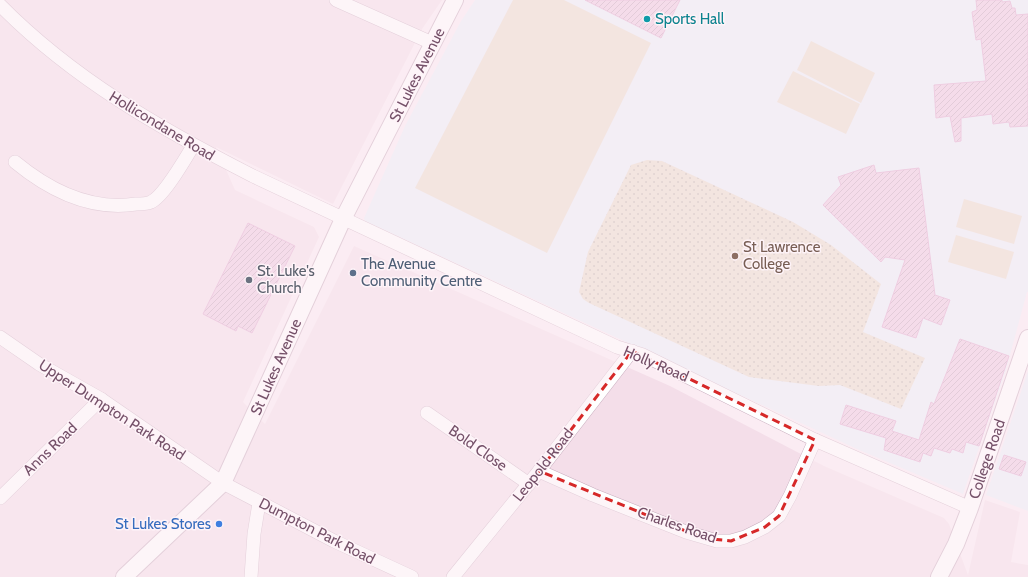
<svg xmlns="http://www.w3.org/2000/svg" width="1028" height="577" font-family="Cabin,sans-serif">
<style>
.residential{fill:#f4dee9}
.education{fill:#e9eff8}
.grass{fill:url(#grass-dots)}
.garden{fill:#e8dbcb}
.building{fill:url(#building-hatch);stroke:#dfa8cd}
.lines{fill:none;stroke-linecap:round;stroke-linejoin:round}
.minor-casing{stroke:#c8adbe;stroke-width:14}
.tertiary-casing{stroke:#c8adbe;stroke-width:18}
.minor{stroke:#fff;stroke-width:13}
.tertiary{stroke:#fff;stroke-width:16}
.marked{fill:none;stroke:#d62828;stroke-width:3;stroke-dasharray:8 5;stroke-linejoin:round}
.culture-dot{fill:#0f9aa8;stroke:#fef3f8;stroke-width:1.5}
.education-dot{fill:#8d6e63;stroke:#fef3f8;stroke-width:1.5}
.service-dot{fill:#5c6f8a;stroke:#fef3f8;stroke-width:1.5}
.worship-dot{fill:#6b7280;stroke:#fef3f8;stroke-width:1.5}
.shop-dot{fill:#3f7fe0;stroke:#fef3f8;stroke-width:1.5}
.labels{text-anchor:middle;stroke-width:3;stroke-linejoin:round;paint-order:stroke}
.culture-label{font-size:15px;fill:#0d838f;stroke:#fef3f8;text-anchor:start}
.street-label{font-size:15px;fill:#755169;stroke:#fef3f8}
.education-label{font-size:15px;fill:#785e54;stroke:#fef3f8;text-anchor:start}
.service-label{font-size:15px;fill:#4e5e75;stroke:#fef3f8;text-anchor:start}
.worship-label{font-size:15px;fill:#5b616d;stroke:#fef3f8;text-anchor:start}
.shop-label{font-size:15px;fill:#366cbe;stroke:#fef3f8;text-anchor:end}
</style>
<defs>
<pattern id="grass-dots" width="8" height="8" patternUnits="userSpaceOnUse"><rect width="8" height="8" fill="#e8dbcb"/><path d="M2 2h.1M6 6h.1" fill="none" stroke="#c1b4a9" stroke-width="1.8" stroke-linecap="round"/></pattern>
<pattern id="building-hatch" width="6" height="6" patternUnits="userSpaceOnUse"><rect width="6" height="6" fill="#eec7e0"/><path d="M-1 1l2-2M0 6l6-6M5 7l2-2" fill="none" stroke="#c5a4ba"/></pattern>
</defs>
<rect width="100%" height="100%" fill="#fbecf3"/>
<polygon class="residential" points="0,0 442,0 422,29 333,204 216,147 235,190 314,227 319,237 243,402 265,424 354,246 670,386 824,466 944,518 949,524 968,575 985,500 1020,512 1011,562 1028,565 1028,577 0,577"/>
<g class="education">
<polygon points="475,0 1028,0 1028,292 1027,292 1006,370 963,494 857,449 365,221 364,218 405,126 461,21"/>
<polygon points="1028,371 1028,511 986,495"/>
</g>
<polygon class="grass" points="647,160 662,161 793,222 831,245 881,284 863,332 925,358 901,409 840,385 819,386 749,377 589,303 583,299 579,292 588,252 631,165"/>
<g class="garden">
<polygon points="513,0 564,0 651,43 547,253 415,188"/>
<polygon points="811,41 875,73 861,103 797,70"/>
<polygon points="793,71 860,104 846,134 777,102"/>
<polygon points="964,199 1022,216 1014,244 956,227"/>
<polygon points="956,235 1014,252 1006,279 948,262"/>
</g>
<g class="building">
<polygon points="585,0 680,0 661,38"/>
<polygon points="976,0 1002,0 1002,2 1010,1 1012,8 1015,8 1016,15 1028,14 1028,126 1010,127 1009,122 993,124 992,114 961,118 961,141 955,142 950,116 936,118 934,85 986,81 981,39 976,40 972,12 977,10"/>
<polygon points="874,165 876,173 919,168 935,295 950,300 941,325 923,318 916,338 882,327 905,260 885,257 881,262 823,205 841,185 838,177"/>
<polygon points="248,223 295,246 252,333 238,326 236,331 203,314"/>
<polygon points="960,339 1009,356 979,446 966,442 963,453 952,449 950,453 934,448 931,456 923,453 920,462 884,450 886,438 840,424 846,405 896,421 892,431 919,440 931,402 934,404"/>
<polygon points="1004,455 1026,462 1021,476 999,469"/>
</g>
<g class="lines">
<defs>
<g id="minor">
<polyline points="336,0 432,43"/>
<path d="M 0,5 C 73,79 161,129 253,176 L 617,347 L 643,355 L 815,440 L 970,508"/>
<path d="M 15,162 C 49,190 91,211 136,204 C 140,204 147,204 151,202 C 164,196 185,159 193,146"/>
<polyline points="0,337 39,364 101,399 223,483 334,541 412,577"/>
<polyline points="427,413 529,484"/>
<polyline points="539,471 593,495 686,532 717,541 731,541 745,537 765,527 779,516 790,496 815,440"/>
<polyline points="0,498 101,399"/>
<polyline points="251,577 254,534 259,503"/>
<polyline points="453,577 539,471 632,351"/>
</g>
<g id="tertiary">
<polyline points="124,577 223,483 343,219 455,0"/>
<polyline points="939,577 956,544 970,508 1028,338"/>
</g>
</defs>
<use href="#minor" class="minor-casing"/>
<use href="#tertiary" class="tertiary-casing"/>
<use href="#minor" class="minor"/>
<use href="#tertiary" class="tertiary"/>
</g>
<path d="M0 0H1028V577H0ZM 632,351 L 815,440 L 779,516 L 765,527 L 731,541 L 703,538 L 539,471 Z" fill="#fbecf3" fill-opacity=".55" fill-rule="evenodd"/>
<path class="marked" d="M 632,351 L 815,440 L 779,516 L 765,527 L 731,541 L 703,538 L 539,471 Z"/>
<circle class="culture-dot" cx="647" cy="19" r="4"/>
<circle class="education-dot" cx="735" cy="256" r="4"/>
<circle class="service-dot" cx="353" cy="273" r="4"/>
<circle class="worship-dot" cx="249" cy="280" r="4"/>
<circle class="shop-dot" cx="219" cy="524" r="4"/>
<g class="labels">
<g class="culture-label">
<text x="655" y="24">Sports Hall</text>
</g>
<g class="street-label">
<text transform="translate(417 75) rotate(-63)" y="5">St Lukes Avenue</text>
<text transform="translate(162 126) rotate(31)" y="5">Hollicondane Road</text>
<text transform="translate(656 364) rotate(23)" y="5">Holly Road</text>
<text transform="translate(276 367) rotate(-66)" y="5">St Lukes Avenue</text>
<text transform="translate(112 410) rotate(33)" y="5">Upper Dumpton Park Road</text>
<text transform="translate(478 448) rotate(35)" y="5">Bold Close</text>
<text transform="translate(50 449) rotate(-44)" y="5">Anns Road</text>
<text transform="translate(987 459) rotate(-71)" y="5">College Road</text>
<text transform="translate(543 465) rotate(-52)" y="5">Leopold Road</text>
<text transform="translate(677 525) rotate(19)" y="5">Charles Road</text>
<text transform="translate(317 531) rotate(27)" y="5">Dumpton Park Road</text>
</g>
<g class="education-label">
<text x="743" y="252">St Lawrence<tspan x="743" dy="17">College</tspan></text>
</g>
<g class="service-label">
<text x="361" y="269">The Avenue<tspan x="361" dy="17">Community Centre</tspan></text>
</g>
<g class="worship-label">
<text x="257" y="276">St. Luke's<tspan x="257" dy="17">Church</tspan></text>
</g>
<g class="shop-label">
<text x="211" y="529">St Lukes Stores</text>
</g>
</g>
</svg>
